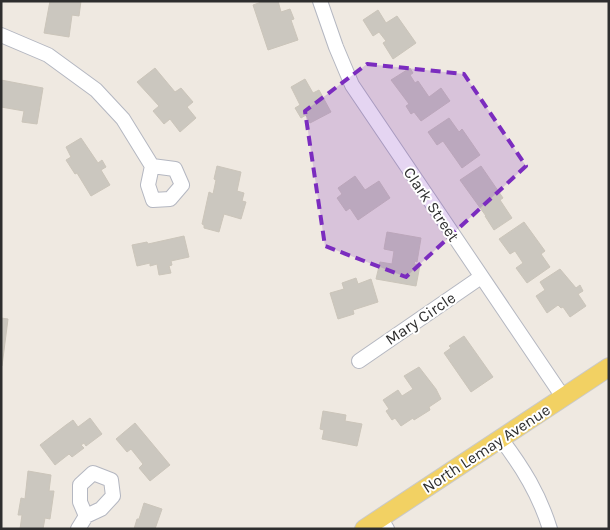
<svg xmlns="http://www.w3.org/2000/svg" width="610" height="530" font-family="Karla,sans-serif">
<style>
.building{fill:#cbc7bf;stroke:#cbc5ba}
.lines{fill:none;stroke-linecap:round;stroke-linejoin:round}
.minor-casing{stroke:#b4b7c1;stroke-width:16}
.major-casing{stroke:#c9c9c9;stroke-width:20}
.minor{stroke:#fff;stroke-width:14}
.major{stroke:#f2d163;stroke-width:18}
.marked{fill:#7b2cbf;fill-opacity:0.2;stroke:#7b2cbf;stroke-width:4;stroke-dasharray:10 6;stroke-linejoin:round}
.labels{text-anchor:middle;stroke-width:4;stroke-linejoin:round;paint-order:stroke}
.street-label{font-size:16px;fill:#2e2e2e;stroke:#fff}
</style>
<rect width="100%" height="100%" fill="#efe9e1"/>
<g class="building">
<polygon points="50,1 81,1 79,16 72,15 69,37 44,33"/>
<polygon points="264,1 278,1 281,12 290,9 294,19 291,20 298,40 268,50 253,5"/>
<polygon points="378,10 386,23 397,16 416,43 393,59 383,43 386,41 379,32 373,36 363,20"/>
<polygon points="155,68 175,92 181,88 193,102 187,107 196,118 180,132 170,119 164,124 153,111 159,106 137,82"/>
<polygon points="410,68 413,73 410,75 415,83 418,81 429,97 441,88 450,101 421,121 414,112 411,114 406,106 409,104 391,80"/>
<polygon points="305,79 313,93 319,90 331,112 310,123 306,115 301,118 295,108 300,105 291,87"/>
<polygon points="1,80 43,88 37,124 22,122 24,111 1,107"/>
<polygon points="449,118 459,132 462,129 480,155 462,168 443,141 437,145 428,132"/>
<polygon points="81,138 98,163 102,160 106,167 101,170 110,185 91,196 77,173 75,174 66,160 71,157 66,147"/>
<polygon points="217,166 241,172 237,191 244,193 242,201 246,202 241,219 224,214 219,232 204,228 204,225 202,224 209,192 213,194 216,180 214,179"/>
<polygon points="481,166 503,198 500,200 512,218 494,230 485,216 486,216 460,180"/>
<polygon points="355,176 365,190 379,181 390,198 358,220 350,208 346,211 337,198 342,194 338,188"/>
<polygon points="524,222 545,251 541,254 550,267 527,283 516,268 523,263 515,251 510,254 499,239"/>
<polygon points="387,232 421,238 417,262 415,261 414,264 420,265 416,286 376,279 380,262 392,264 394,251 384,249"/>
<polygon points="184,236 189,257 171,261 172,265 169,266 171,273 159,275 157,264 150,266 150,263 137,266 132,245 147,242 148,244"/>
<polygon points="560,269 576,288 580,285 583,291 578,294 586,306 570,317 563,307 561,308 558,305 547,313 536,296 545,290 540,282"/>
<polygon points="356,278 358,284 371,279 378,302 353,310 354,314 338,319 330,293 344,289 342,283"/>
<polygon points="1,318 8,319 2,366 1,365"/>
<polygon points="464,336 493,377 471,392 444,353 451,348 449,346"/>
<polygon points="419,367 436,389 441,399 429,407 430,410 414,420 413,418 401,426 395,418 392,420 386,411 389,409 383,400 398,390 402,396 413,389 404,376"/>
<polygon points="323,411 346,415 345,421 362,424 357,446 322,439 324,430 320,429"/>
<polygon points="90,418 102,434 86,446 84,443 81,445 84,448 72,457 69,454 55,465 40,445 66,425 73,420 78,427"/>
<polygon points="135,423 170,465 150,481 139,468 143,464 131,449 127,452 116,439"/>
<polygon points="28,471 51,475 49,491 54,491 50,519 45,518 43,529 20,529 22,515 18,515 21,498 25,499"/>
<polygon points="144,503 162,509 155,529 134,529 137,519 139,519"/>
</g>
<g class="lines">
<defs>
<g id="minor">
<polyline points="320,1 336,47 352,85 563,397"/>
<polyline points="1,35 48,55 96,90 123,119 152,166 148,185 153,200 170,199 182,185 175,169 152,166"/>
<polyline points="359,361 481,277"/>
<path d="M 501,439 C 523,468 539,494 550,529"/>
<polyline points="380,518 387,529"/>
<polyline points="78,529 86,516 101,509 113,496 111,480 93,473 80,485 80,502 86,516"/>
</g>
<polyline id="major" points="364,529 609,367"/>
</defs>
<use href="#minor" class="minor-casing"/>
<use href="#major" class="major-casing"/>
<use href="#minor" class="minor"/>
<use href="#major" class="major"/>
</g>
<path class="marked" d="M 367,64 L 464,74 L 526,166 L 406,277 L 325,246 L 305,111 Z"/>
<g class="labels">
<g class="street-label">
<text transform="translate(432 204) rotate(56)" y="6">Clark Street</text>
<text transform="translate(420 318) rotate(-34)" y="6">Mary Circle</text>
<text transform="translate(486 448) rotate(-33)" y="6">North Lemay Avenue</text>
</g>
</g>
<rect width="610" height="530" fill="none" stroke="#2e2e2e" stroke-width="5"/>
</svg>
